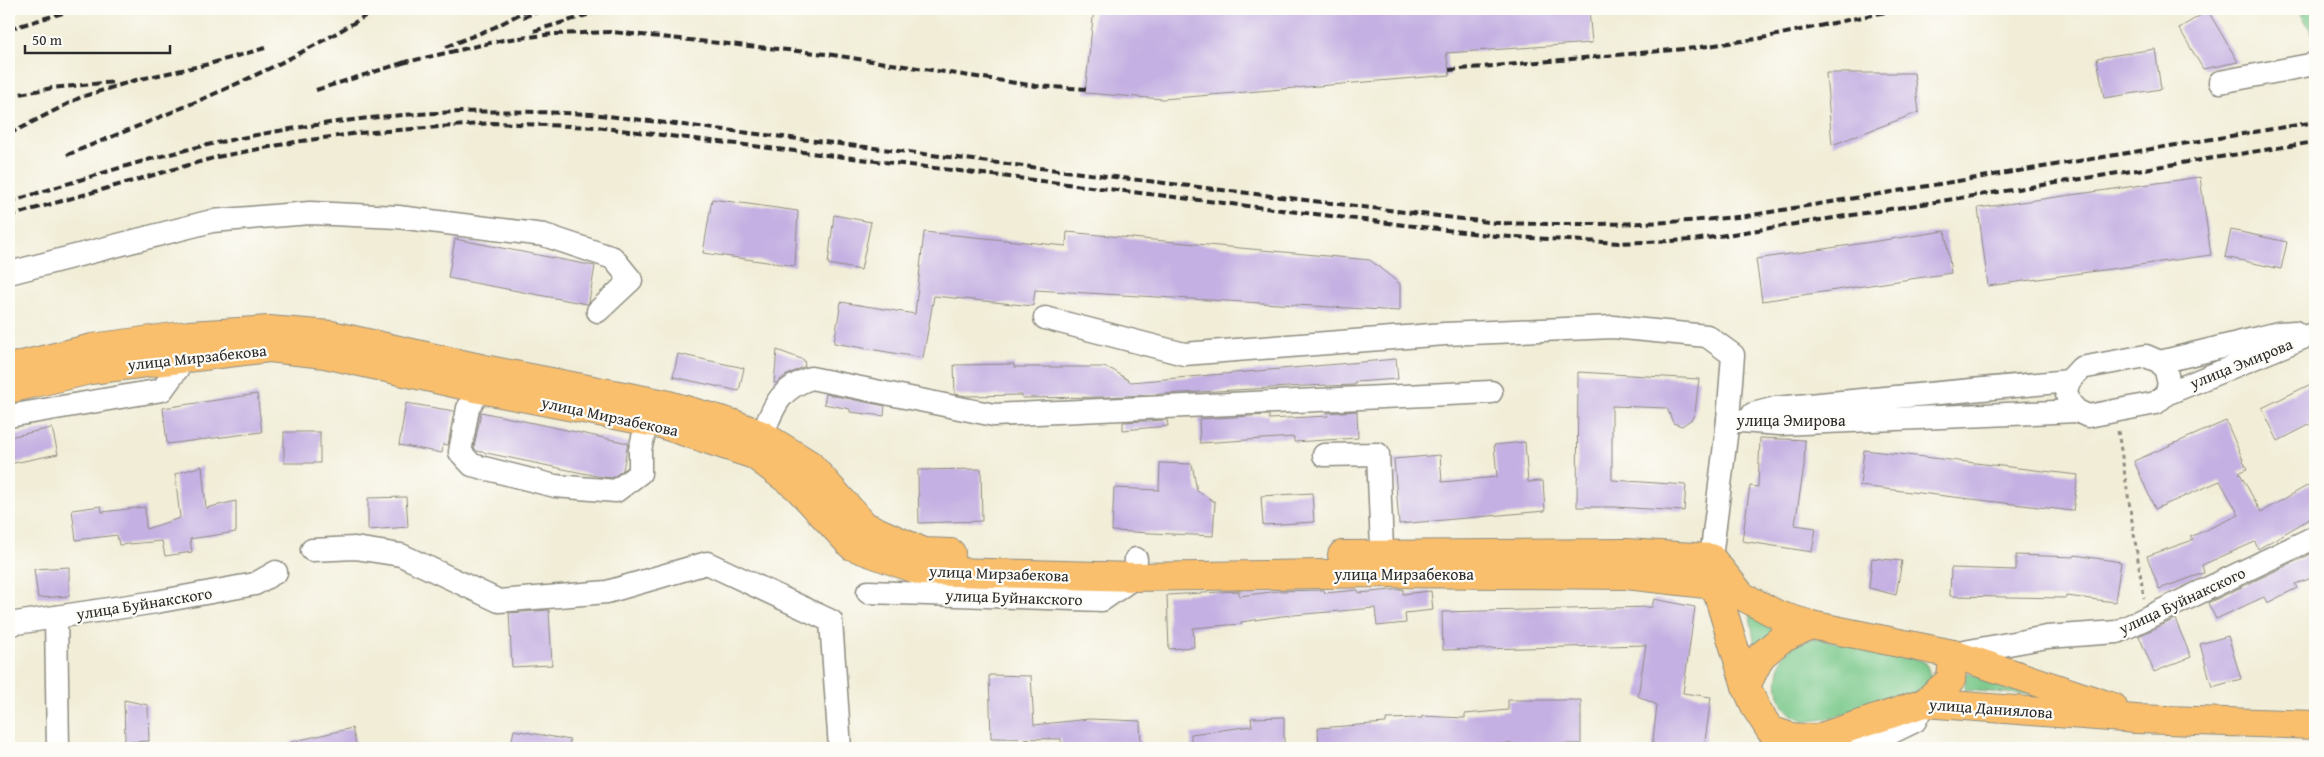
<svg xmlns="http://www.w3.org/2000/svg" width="2324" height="757" font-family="'Gentium Book Plus',serif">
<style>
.green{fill:#77c788;stroke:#51795a}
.building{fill:#c4b0e2}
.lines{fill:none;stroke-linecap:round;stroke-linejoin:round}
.minor-casing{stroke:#8e8c81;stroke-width:25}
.major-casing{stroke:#8e8c81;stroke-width:30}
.path{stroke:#8e8c81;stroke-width:3;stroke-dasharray:4 4;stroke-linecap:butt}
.minor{stroke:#fff;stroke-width:22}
.major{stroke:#f9bf6d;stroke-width:28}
.rail{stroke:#2b2b2b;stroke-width:4;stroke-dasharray:8 4;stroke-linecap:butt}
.labels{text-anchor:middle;stroke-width:4.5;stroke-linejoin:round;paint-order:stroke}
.street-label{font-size:16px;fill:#2b2b2b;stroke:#fdfcf7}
</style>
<rect width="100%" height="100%" fill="#fdfcf7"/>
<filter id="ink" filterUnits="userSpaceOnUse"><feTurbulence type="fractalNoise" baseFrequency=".02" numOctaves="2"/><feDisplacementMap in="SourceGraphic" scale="10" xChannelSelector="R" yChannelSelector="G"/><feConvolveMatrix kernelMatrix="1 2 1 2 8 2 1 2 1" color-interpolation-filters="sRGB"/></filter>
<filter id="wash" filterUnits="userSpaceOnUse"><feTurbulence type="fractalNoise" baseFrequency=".0096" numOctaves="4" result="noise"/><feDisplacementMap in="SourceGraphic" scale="20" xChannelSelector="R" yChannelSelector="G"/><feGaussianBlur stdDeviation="1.12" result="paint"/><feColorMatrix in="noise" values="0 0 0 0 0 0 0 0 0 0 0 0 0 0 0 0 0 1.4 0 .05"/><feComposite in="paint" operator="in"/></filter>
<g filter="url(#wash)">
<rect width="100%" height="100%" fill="#f1edd7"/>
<g class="green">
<polygon points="2298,9 2315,9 2315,38"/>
<polygon points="1749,610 1785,629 1755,646"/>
<path d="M 1816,638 L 1920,660 L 1926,663 L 1932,681 L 1923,692 C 1902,697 1823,723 1807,721 C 1784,716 1775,697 1778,675 C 1779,669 1780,661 1783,656 C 1790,645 1804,641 1816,638 Z"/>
<polygon points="1967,673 2057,697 1964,690"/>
</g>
<g id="blocks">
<g class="building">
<polygon points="1094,9 1589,9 1592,43 1446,53 1450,75 1163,99 1085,93"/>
<polygon points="2208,11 2238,62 2203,69 2179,28"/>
<polygon points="2155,49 2161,89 2104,98 2097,58"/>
<polygon points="1826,73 1914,73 1919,112 1832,145"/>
<polygon points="2200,177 2211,255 1988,286 1978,208"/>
<polygon points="712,199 798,211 795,266 703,253"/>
<polygon points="834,215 871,222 861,270 828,264"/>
<polygon points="2231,230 2287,242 2281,269 2225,257"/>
<polygon points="1945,231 1951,273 1762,301 1756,259"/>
<polygon points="924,232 1066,246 1067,232 1370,260 1400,284 1400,311 1035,290 1033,306 934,296 923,358 834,343 841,302 915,314"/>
<polygon points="455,239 595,266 589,302 587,304 448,278"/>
<polygon points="777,350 804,360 805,366 785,376 776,383 774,383"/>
<polygon points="678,354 744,368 739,391 673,377"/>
<polygon points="1396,359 1398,379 1355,382 1355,385 1326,386 1326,385 1108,397 1022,398 1022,395 967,396 955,394 954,365 1014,364 1014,367 1103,367 1113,370 1131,382"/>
<polygon points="1578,372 1699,379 1695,412 1692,419 1682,426 1673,423 1667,408 1612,406 1612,480 1686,485 1684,511 1614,507 1577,507"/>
<polygon points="2315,382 2315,422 2278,441 2262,408"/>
<polygon points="257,394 262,432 167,444 163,408"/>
<polygon points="826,394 885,406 884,416 850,412 850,409 824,404"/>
<polygon points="406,403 454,411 448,445 443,444 442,453 399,445"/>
<polygon points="1357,411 1358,438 1294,442 1294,437 1200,443 1199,419 1269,415 1269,419 1328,416 1327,413"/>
<polygon points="481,412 628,443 623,470 612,478 597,476 477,451 474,448"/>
<polygon points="1167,420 1168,426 1123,430 1123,422"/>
<polygon points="2226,421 2247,469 2239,472 2261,512 2314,482 2313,517 2258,549 2255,542 2202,565 2204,573 2159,589 2147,556 2193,540 2190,537 2239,515 2220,481 2155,509 2134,461"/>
<polygon points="52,428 58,454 9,464 9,437"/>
<rect x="284" y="432" width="36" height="31"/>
<polygon points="1760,438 1805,440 1804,466 1795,525 1816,528 1812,552 1742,541 1750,486 1758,487"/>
<polygon points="1525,442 1528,482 1543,481 1545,511 1399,524 1394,459 1440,455 1442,482 1497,477 1494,445"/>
<polygon points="1864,450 2078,475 2073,511 1860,486"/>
<polygon points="1160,463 1192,464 1197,491 1215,502 1213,536 1112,531 1114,488 1159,490"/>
<polygon points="202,466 206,508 236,501 236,532 190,539 192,552 165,556 162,541 119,545 117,535 76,540 72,510 101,506 102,512 145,507 146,529 180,518 175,474"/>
<polygon points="981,469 982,521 919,523 918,470"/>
<polygon points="1312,493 1314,522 1263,525 1261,496"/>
<polygon points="406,497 408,527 368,530 368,498"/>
<polygon points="2315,552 2315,577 2295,584 2297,588 2267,603 2264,597 2216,619 2208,603"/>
<polygon points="2016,555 2074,557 2075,555 2121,562 2115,602 2066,596 2066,598 1950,596 1951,568 2016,570"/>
<polygon points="1872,558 1902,561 1896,595 1869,588"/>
<polygon points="69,567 69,596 38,598 34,569"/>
<polygon points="1403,589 1403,594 1431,591 1433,610 1405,613 1406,623 1377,626 1375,608 1282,616 1241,622 1241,624 1193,628 1194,647 1169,649 1167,595 1239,591 1239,596 1279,591 1324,590 1325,593 1358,590 1359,593"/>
<polygon points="1654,599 1695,607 1683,693 1711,697 1704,748 1652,748 1657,705 1638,696 1646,645 1443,650 1442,612 1652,607"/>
<polygon points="549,610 552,665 512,667 509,613"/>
<polygon points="2175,619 2191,657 2154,672 2139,636"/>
<polygon points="2228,636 2241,679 2212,687 2200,644"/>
<polygon points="989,675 1031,676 1034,725 1089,719 1140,721 1141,748 1062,748 1061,739 991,738"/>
<polygon points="124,700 148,705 149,741 125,742"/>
<polygon points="1508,700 1581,700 1581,744 1491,744 1492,748 1319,748 1318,728 1386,723 1386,719 1422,718 1422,716 1465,718 1465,714 1508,710"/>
<polygon points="1284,717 1284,748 1191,748 1191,734 1252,726 1251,718"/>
<polygon points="352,728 357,748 291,748 291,742"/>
<polygon points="514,730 570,740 569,748 510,748"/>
</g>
</g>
</g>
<g filter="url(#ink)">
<use href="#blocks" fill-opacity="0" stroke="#8e8c81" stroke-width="1"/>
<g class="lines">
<defs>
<g id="minor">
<polyline points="2220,82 2315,64"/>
<polyline points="9,273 212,221 310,213 398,217 544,235 613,258 631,280 598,311"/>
<polyline points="1045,318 1184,354 1445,334 1613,327 1707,336 1733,355 1728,420 1711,558 1713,574"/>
<polyline points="2160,362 2279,333 2295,332"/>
<polyline points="480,389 468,408 460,452 472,465 555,486 616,491 640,473 640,450 647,421"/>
<polyline points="2166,394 2169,384 2166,371 2160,362 2146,356 2081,368 2069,381 2066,391 2069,402 2077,411 2088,416 2156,403 2166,394 2315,333"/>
<polyline points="1753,414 1776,408 2069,381"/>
<polyline points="9,416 162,390 186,357"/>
<polyline points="1728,420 1780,424 2077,411"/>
<path d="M 762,435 C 774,406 779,389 811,378 L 994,415 L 1491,392"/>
<polyline points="1324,455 1378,454 1383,572"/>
<polyline points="312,550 355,548 401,555 499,601 607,592 707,563 831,621 840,748"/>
<polyline points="868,592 1102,600 1135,577 1136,559"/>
<polyline points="56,617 58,748"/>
<polyline points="9,624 156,602 255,584 276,572"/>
<polyline points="1953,654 2047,637 2117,632 2315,537"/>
<polyline points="1859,748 1915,721 1924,703"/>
</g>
<g id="major">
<polyline points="9,368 92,348 189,335 269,330 331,335 484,369 665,404 734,424 762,435 809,464 865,526 924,552 951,553"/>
<polyline points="9,389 90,370 269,348 325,354 480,389 661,424 754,455 797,487 852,546 921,571 1135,577 1383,573 1626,575 1715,585 1746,686 1756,708 1770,730 1791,737 1815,739 1924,703 2136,719 2315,725"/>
<polyline points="1342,555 1626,553 1711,558 1742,596 1778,615 1811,625 1953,654 2113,707"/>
<polyline points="1746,686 1761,656 1780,640 1811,625"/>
<polyline points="1924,703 1951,680 1953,654"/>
</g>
</defs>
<use href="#minor" class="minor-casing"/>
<use href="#major" class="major-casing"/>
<polyline class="path" points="2118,431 2144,598"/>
<use href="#minor" class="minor"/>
<use href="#major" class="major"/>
<g class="rail">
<polyline points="523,17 546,9"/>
<polyline points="9,29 76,9"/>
<polyline points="534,31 607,9"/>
<polyline points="446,47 495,27 529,9"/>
<polyline points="402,63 503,40 554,34 612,32 826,54 1036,86 1086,89"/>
<polyline points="1449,70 1695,48 1762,38 1900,9"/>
<polyline points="316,90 409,61"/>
<polyline points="9,96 52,88 114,82"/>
<polyline points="9,134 81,97 136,80 209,64 265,48"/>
<path d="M 67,155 C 172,112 280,71 376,9"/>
<path d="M 9,202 C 77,181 146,158 216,143 C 288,128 363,116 437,113 C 489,110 540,112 592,114 L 1496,223 C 1582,225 1661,225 1746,216 L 2315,122"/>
<polyline points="9,216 217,157 295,142 359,133 493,123 596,127 1496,236 1620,243 1694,240 2315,142"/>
</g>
</g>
</g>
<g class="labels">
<g class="street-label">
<text transform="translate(197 357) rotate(-6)" y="6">улица Мирзабекова</text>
<text transform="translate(2241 363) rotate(-22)" y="6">улица Эмирова</text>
<text transform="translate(610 416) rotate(12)" y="6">улица Мирзабекова</text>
<text x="1791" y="426">улица Эмирова</text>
<text transform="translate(999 573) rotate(2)" y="6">улица Мирзабекова</text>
<text x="1404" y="580">улица Мирзабекова</text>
<text transform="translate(1014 597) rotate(2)" y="6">улица Буйнакского</text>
<text transform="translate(2182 600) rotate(-25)" y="6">улица Буйнакского</text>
<text transform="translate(144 603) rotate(-9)" y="6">улица Буйнакского</text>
<text transform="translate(1991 708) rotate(4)" y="6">улица Даниялова</text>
</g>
</g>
<rect width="2324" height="757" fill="none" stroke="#fdfcf7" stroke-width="30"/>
<path d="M25 45v8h145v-8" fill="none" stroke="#2b2b2b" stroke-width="2.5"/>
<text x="32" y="45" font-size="15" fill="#2b2b2b" stroke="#fdfcf7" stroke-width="4" paint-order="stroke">50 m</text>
</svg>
